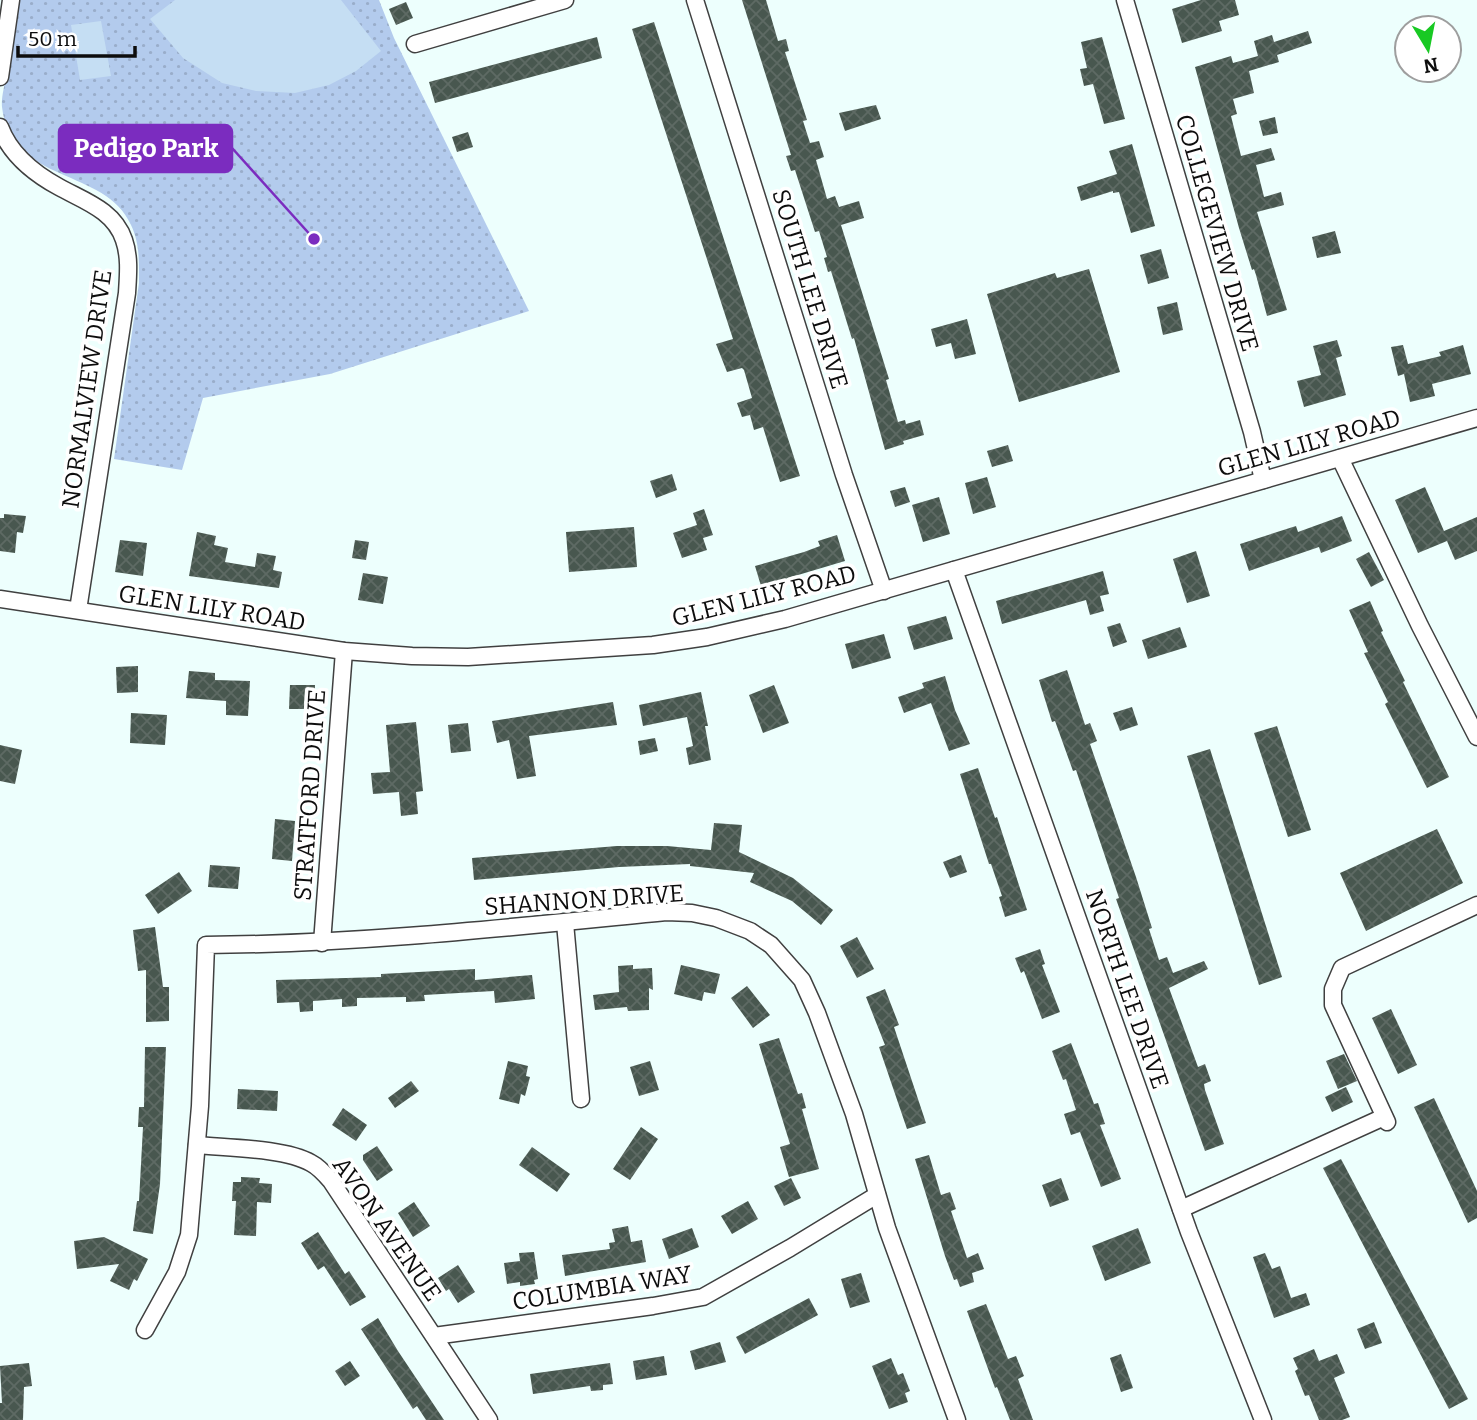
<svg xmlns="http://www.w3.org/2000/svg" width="1477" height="1420" font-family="Bitter,serif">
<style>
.park{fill:url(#park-dots)}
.pitch{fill:#c5def3}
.building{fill:url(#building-cross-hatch)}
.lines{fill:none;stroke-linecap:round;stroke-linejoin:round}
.minor-casing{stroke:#404040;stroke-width:19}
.minor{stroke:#fff;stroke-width:16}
.labels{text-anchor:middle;stroke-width:7;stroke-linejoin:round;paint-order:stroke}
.street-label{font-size:24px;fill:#0d0d0d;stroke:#fff}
.leader{fill:none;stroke:#7b2cbf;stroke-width:2.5}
.callout-dot{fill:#7b2cbf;stroke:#fff;stroke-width:2.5}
.callout{fill:#7b2cbf;stroke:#7b2cbf;stroke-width:2.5}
.callout-label{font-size:26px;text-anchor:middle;font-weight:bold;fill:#fff}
</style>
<defs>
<pattern id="park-dots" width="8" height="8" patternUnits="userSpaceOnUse" patternTransform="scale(1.75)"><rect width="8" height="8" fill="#b3cbed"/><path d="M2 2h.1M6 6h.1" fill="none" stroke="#99adca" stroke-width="1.8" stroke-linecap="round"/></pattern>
<pattern id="building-cross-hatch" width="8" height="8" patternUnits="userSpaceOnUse" patternTransform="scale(1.75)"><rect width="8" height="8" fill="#48574f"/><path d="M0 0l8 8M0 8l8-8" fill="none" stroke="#5e6a64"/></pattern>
</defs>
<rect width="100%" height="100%" fill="#edfffd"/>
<path class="park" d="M 18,0 L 379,0 L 394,38 L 529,311 L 330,374 L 203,398 L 182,470 L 114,459 L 139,283 C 139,263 140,244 131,225 C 106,167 11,185 2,107 C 1,97 5,85 6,75 C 10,50 14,25 18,0 Z"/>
<g class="pitch">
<polygon points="175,0 341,0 381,51 356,71 329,85 295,93 256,91 222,83 183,58 150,19"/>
<polygon points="101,21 111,76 80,80 71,25"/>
</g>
<g class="building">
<polygon points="742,0 766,0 778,41 786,39 789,51 785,52 807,120 803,121 810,143 819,141 824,157 816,160 827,199 835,196 839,207 859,201 864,218 841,225 889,379 886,380 898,422 905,420 906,424 920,420 924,435 903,441 904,444 885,450 854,338 852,339 831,271 828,272 824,258 827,257 819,231 815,232 795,170 791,171 786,156 791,155"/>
<polygon points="1201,0 1235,0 1239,15 1219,21 1222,31 1182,43 1172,9"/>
<polygon points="406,2 413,18 396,25 389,9"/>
<polygon points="654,22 800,476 780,482 763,427 754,430 750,415 742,417 737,403 752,398 744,370 742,368 727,372 716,344 733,339 632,29"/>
<polygon points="1308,31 1312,43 1277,55 1279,62 1249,71 1254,93 1233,99 1237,114 1231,116 1241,156 1271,148 1275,160 1256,165 1264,197 1281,192 1284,205 1257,212 1287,310 1267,316 1256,275 1254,269 1252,270 1239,228 1195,67 1231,56 1233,63 1258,56 1254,41 1272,35 1274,42"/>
<polygon points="597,37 602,58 435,103 429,82"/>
<polygon points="1102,37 1125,119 1104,124 1093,84 1084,86 1080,69 1087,68 1081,42"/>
<polygon points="876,105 881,119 845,131 839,113"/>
<polygon points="1275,117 1278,133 1263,136 1259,121"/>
<polygon points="468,132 473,147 457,152 452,137"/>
<polygon points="1132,144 1155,226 1131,233 1119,192 1113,193 1113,191 1081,201 1077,187 1117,174 1109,151"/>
<polygon points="1335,231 1341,253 1317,258 1312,237"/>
<polygon points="1161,249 1169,278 1148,284 1140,255"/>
<polygon points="1089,269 1120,372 1019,402 987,294 1055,273 1057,278"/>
<polygon points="1177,302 1183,330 1163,335 1157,307"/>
<polygon points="967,319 976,354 955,359 951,343 936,347 931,329"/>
<polygon points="1337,340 1342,356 1336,358 1346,395 1304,407 1297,381 1321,375 1313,346"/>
<polygon points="1403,345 1408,364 1441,356 1439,352 1463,345 1471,374 1432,384 1435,396 1410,402 1404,374 1398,376 1391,347"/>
<polygon points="1008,445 1013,461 992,467 987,451"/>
<polygon points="672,474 677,490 656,498 650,481"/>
<polygon points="987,477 996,507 973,514 965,483"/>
<polygon points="905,487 910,502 895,507 890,491"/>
<polygon points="1425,487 1444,531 1477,517 1477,551 1455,560 1447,541 1418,553 1395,500"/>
<polygon points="939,497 950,534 923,542 912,505"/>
<polygon points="704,509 713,535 703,538 707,550 682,558 673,533 697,525 693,513"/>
<polygon points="4,514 26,516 23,533 17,532 15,553 0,551 0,518 4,518"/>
<polygon points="1342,516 1352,541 1321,553 1319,547 1249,571 1240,544 1296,526 1298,532"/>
<polygon points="634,527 637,567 569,572 566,532"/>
<polygon points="197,532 216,536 214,545 228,548 225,562 255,567 257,553 276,556 273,570 282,572 279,588 189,576"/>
<polygon points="837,535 845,561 761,586 755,566 804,552 820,546 818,541"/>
<polygon points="120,540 147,543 143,576 115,572"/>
<polygon points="355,540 369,542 366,560 352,558"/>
<polygon points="1196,551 1210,596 1187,603 1173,559"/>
<polygon points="1369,552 1384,580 1371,587 1356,559"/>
<polygon points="1103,571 1109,594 1100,596 1104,611 1090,615 1086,600 1002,624 996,601"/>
<polygon points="363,573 388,577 383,604 358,600"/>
<polygon points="1370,601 1383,631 1381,632 1405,681 1403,682 1449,777 1427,788 1385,704 1388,702 1364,653 1368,652 1349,610"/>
<polygon points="946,616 953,639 914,650 907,627"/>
<polygon points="1120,623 1127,642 1113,647 1107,627"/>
<polygon points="1180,627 1187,647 1148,659 1142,640"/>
<polygon points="884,634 891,658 852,669 845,644"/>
<polygon points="138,666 138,692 117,693 116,667"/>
<polygon points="1067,670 1085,725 1090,723 1097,741 1090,744 1136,877 1152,928 1149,929 1159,960 1167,957 1173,973 1204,961 1208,969 1169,988 1198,1067 1205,1064 1211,1081 1204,1084 1205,1090 1224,1144 1205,1151 1116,899 1119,898 1076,770 1073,771 1055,721 1052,722 1039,680"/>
<polygon points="189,671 215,673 215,680 250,681 248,716 226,715 226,701 186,698"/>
<polygon points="945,676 955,710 970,744 949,751 931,703 904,713 898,697 924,688 922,683"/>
<polygon points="290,685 315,685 314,709 289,709"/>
<polygon points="774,685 789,723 763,733 749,695"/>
<polygon points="701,692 708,726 705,726 711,760 689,765 686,748 693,746 687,717 643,726 639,705"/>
<polygon points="613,702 617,725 529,736 536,776 517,779 509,740 497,743 492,721"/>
<polygon points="1132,707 1138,725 1120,731 1113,713"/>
<polygon points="131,713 167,715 165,745 130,743"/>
<polygon points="416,722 423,791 416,792 418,814 401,816 399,792 373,794 371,773 390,772 386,725"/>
<polygon points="468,723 471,751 451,753 448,725"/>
<polygon points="1277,726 1311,830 1288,837 1254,733"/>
<polygon points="655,738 658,751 640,755 638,741"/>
<polygon points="0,745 22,750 15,784 0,781"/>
<polygon points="1210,749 1282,977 1259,985 1187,756"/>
<polygon points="978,768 995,818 997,817 1027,910 1005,917 999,897 1002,896 991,864 989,864 960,774"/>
<polygon points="275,819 295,821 292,861 272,859"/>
<polygon points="714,823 742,825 739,852 793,878 833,910 821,925 792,901 750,882 754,873 690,866 690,864 619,867 474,880 472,858 617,846 667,846 711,850"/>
<polygon points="1437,829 1463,883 1366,931 1340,873"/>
<polygon points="961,855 967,872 950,878 943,862"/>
<polygon points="210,865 240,867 238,889 208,887"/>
<polygon points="179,872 192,891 158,914 145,895"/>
<polygon points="155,927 163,987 169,987 169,1021 146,1022 146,970 138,971 133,930"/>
<polygon points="857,937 874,969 857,978 840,946"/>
<polygon points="1040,949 1045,964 1042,965 1060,1012 1042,1019 1024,971 1021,973 1015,958"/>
<polygon points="633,965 633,969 652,968 653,990 649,988 649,1010 628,1011 627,1007 595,1010 593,995 619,992 618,966"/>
<polygon points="681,965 720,974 715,994 704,992 702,1001 674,994"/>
<polygon points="475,969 475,980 532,975 535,999 495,1003 494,991 424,995 425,1001 406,1002 406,997 357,998 357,1006 342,1007 342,999 313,1001 313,1011 300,1012 299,1002 277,1003 276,980 381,977 381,974"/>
<polygon points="747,986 770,1015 753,1028 731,998"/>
<polygon points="885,989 899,1025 894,1027 926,1123 907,1129 879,1047 885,1045 866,997"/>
<polygon points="1391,1009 1417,1065 1398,1074 1372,1018"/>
<polygon points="779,1038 798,1094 802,1093 806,1108 802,1109 819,1169 789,1177 780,1147 790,1144 759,1044"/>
<polygon points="1071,1043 1094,1104 1098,1103 1105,1124 1100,1125 1121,1179 1101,1187 1080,1132 1071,1135 1064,1114 1076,1110 1066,1079 1063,1080 1052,1051"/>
<polygon points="145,1047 166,1047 160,1184 153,1234 133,1231 137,1201 139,1201 143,1127 138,1127 139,1107 144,1107"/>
<polygon points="1344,1054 1357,1081 1338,1089 1326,1061"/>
<polygon points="508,1061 528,1066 526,1076 530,1077 525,1096 521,1094 519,1104 499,1099"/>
<polygon points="650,1061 659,1090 639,1096 630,1067"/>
<polygon points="411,1081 419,1091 395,1108 388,1098"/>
<polygon points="1346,1087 1353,1102 1332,1112 1325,1097"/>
<polygon points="238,1089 278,1091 277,1111 237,1109"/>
<polygon points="1434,1098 1477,1191 1477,1218 1468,1223 1414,1107"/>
<polygon points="343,1108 367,1125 356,1141 332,1125"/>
<polygon points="641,1127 658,1139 630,1180 613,1169"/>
<polygon points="377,1146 393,1170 377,1181 363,1160 363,1155"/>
<polygon points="532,1147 570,1174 557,1192 519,1165"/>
<polygon points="929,1155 941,1195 950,1192 956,1209 951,1211 967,1258 978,1253 984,1269 972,1273 974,1282 960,1287 957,1279 954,1280 945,1256 915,1159"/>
<polygon points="1341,1159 1468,1399 1449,1409 1323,1168"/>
<polygon points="241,1177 260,1178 259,1183 272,1184 271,1203 257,1202 256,1236 234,1235 236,1201 232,1201 233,1182 241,1182"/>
<polygon points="791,1178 801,1198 784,1206 774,1186"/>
<polygon points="1061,1178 1069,1200 1050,1207 1042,1185"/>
<polygon points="748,1201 758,1219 732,1234 721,1216"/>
<polygon points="414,1202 430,1226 413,1237 398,1213"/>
<polygon points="628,1226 631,1242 642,1240 646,1262 565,1276 562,1255 610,1249 609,1243 615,1242 612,1229"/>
<polygon points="692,1228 699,1247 669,1259 662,1239"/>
<polygon points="1138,1228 1151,1263 1105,1281 1092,1246"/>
<polygon points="318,1232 345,1274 349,1271 366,1297 350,1306 324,1266 318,1270 301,1243"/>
<polygon points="104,1237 148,1259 137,1281 134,1279 129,1290 110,1281 119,1264 77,1269 74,1241"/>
<polygon points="534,1252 538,1279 534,1280 535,1284 520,1286 520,1282 507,1284 504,1263 520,1261 519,1253"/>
<polygon points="1265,1253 1272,1269 1280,1266 1291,1298 1306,1293 1310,1305 1274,1318 1253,1257"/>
<polygon points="458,1265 475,1292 458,1303 449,1289 446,1291 438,1278"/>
<polygon points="861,1273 870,1302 850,1308 841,1279"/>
<polygon points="809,1298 818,1315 745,1354 736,1337"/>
<polygon points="986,1304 1008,1359 1016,1356 1024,1376 1018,1379 1033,1420 1010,1420 997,1387 995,1388 967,1311"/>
<polygon points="378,1318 398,1351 444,1420 426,1420 417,1406 413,1409 361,1329"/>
<polygon points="1374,1322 1382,1343 1365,1349 1357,1329"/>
<polygon points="720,1342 726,1362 695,1370 690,1351"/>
<polygon points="1314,1349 1319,1361 1337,1354 1345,1373 1334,1378 1350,1417 1342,1420 1319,1420 1309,1395 1305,1396 1295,1371 1298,1369 1293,1358"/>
<polygon points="1121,1354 1133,1388 1121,1392 1110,1358"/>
<polygon points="664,1356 667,1375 636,1380 633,1361"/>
<polygon points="891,1358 898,1375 903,1373 910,1391 905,1393 908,1402 889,1409 872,1366"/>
<polygon points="350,1361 360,1376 345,1386 335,1371"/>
<polygon points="29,1363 32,1386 24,1387 23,1420 0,1420 0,1403 2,1403 0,1366"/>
<polygon points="610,1363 613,1384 603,1385 603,1390 591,1391 590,1386 533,1394 530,1374"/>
</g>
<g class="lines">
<defs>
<g id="minor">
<polyline points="695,0 844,475 884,591"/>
<polyline points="1125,0 1252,432 1263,480"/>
<polyline points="415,44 565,0"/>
<polyline points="0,77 11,0"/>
<path d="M 0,127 C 10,154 35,174 59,187 C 84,201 114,210 124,240 C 130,257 128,276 127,293 L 78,610"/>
<polyline points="1340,458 1420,626 1477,737"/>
<polyline points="954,570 1189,1232 1263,1420"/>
<polyline points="0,599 344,651 412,656 468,657 653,645 707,637 785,619 1477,418"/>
<polyline points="565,923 581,1099"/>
<polyline points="322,943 344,651"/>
<polyline points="1387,1122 1333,1005 1333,989 1342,968 1477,905"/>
<path d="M 197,1145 C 227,1148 285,1148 311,1163 C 319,1167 325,1174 331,1181 L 489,1420"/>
<polyline points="1181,1209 1384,1117"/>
<path d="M 145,1330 L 177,1272 L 189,1235 L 200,1106 L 206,945 C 360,944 513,927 666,912 L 692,913 L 716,918 L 750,931 L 771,945 L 802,980 L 817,1013 L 854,1114 L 887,1228 L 957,1420"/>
<polyline points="434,1336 653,1306 703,1297 790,1248 877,1195"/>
</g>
</defs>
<use href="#minor" class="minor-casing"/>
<use href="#minor" class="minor"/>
</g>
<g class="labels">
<g class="street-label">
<text transform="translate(1217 233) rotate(74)" y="8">COLLEGEVIEW DRIVE</text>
<text transform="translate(810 289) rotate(73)" y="8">SOUTH LEE DRIVE</text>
<text transform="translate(87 389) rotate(-82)" y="8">NORMALVIEW DRIVE</text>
<text transform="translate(1309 443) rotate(-16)" y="8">GLEN LILY ROAD</text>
<text transform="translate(764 596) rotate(-14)" y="8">GLEN LILY ROAD</text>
<text transform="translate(212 608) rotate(9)" y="8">GLEN LILY ROAD</text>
<text transform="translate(310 795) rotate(-86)" y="8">STRATFORD DRIVE</text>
<text transform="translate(584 900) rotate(-4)" y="8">SHANNON DRIVE</text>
<text transform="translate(1127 989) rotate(71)" y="8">NORTH LEE DRIVE</text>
<text transform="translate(387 1229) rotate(55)" y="8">AVON AVENUE</text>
<text transform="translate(602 1288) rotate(-9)" y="8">COLUMBIA WAY</text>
</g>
</g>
<path class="leader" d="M314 239L232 148"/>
<circle class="callout-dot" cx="314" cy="239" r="7"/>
<rect class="callout" x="59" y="125" width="173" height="47" rx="7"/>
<g class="callout-label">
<text x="146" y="157">Pedigo Park</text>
</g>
<g transform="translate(1428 49) rotate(170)"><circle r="33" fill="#ffffff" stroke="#9e9e9e" stroke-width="2"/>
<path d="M0-5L12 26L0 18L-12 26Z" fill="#18c923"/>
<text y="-10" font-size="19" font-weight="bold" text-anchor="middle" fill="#0d0d0d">N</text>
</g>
<path d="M18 46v10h117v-10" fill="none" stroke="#0d0d0d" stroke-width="3.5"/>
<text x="28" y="46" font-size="21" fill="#0d0d0d" stroke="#ffffff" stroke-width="5" paint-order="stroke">50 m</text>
</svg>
